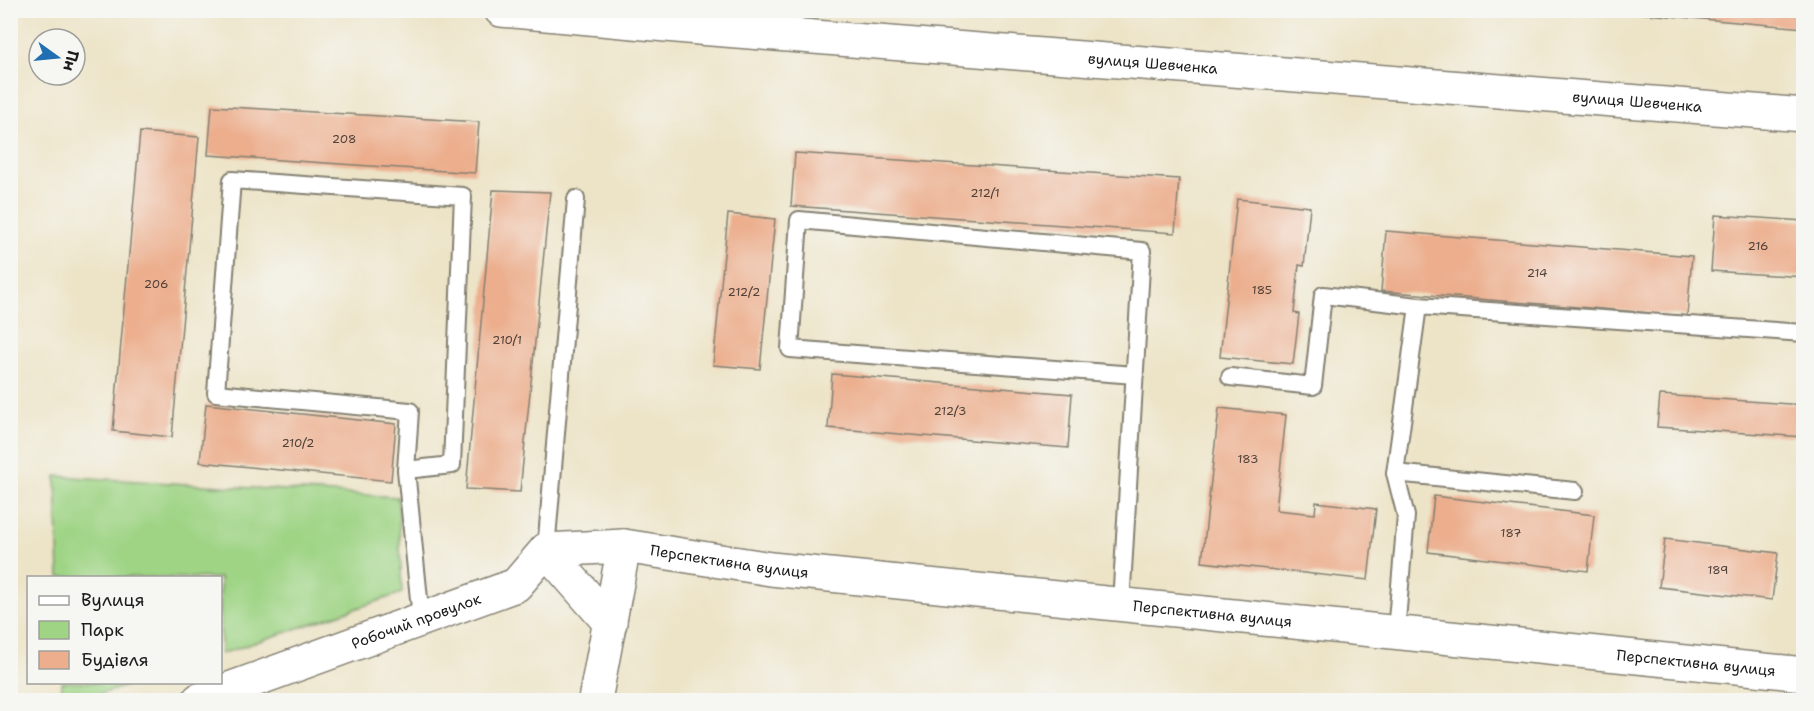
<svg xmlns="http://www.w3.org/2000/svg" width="1814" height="711" font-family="'Shantell Sans',sans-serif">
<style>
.green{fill:#9fd485;stroke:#5e7850;stroke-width:1.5}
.building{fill:#ecae8d}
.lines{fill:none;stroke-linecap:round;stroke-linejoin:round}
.service-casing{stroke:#848072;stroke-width:20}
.minor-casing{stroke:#848072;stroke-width:36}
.tertiary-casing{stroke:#848072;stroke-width:36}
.service{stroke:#fff;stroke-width:16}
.minor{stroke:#fff;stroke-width:33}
.tertiary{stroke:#fff;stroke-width:33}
.labels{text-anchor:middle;stroke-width:5;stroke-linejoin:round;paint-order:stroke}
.number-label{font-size:12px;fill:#504038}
.street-label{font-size:15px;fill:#1c1c1c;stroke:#f6f6f2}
</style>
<rect width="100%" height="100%" fill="#f6f6f2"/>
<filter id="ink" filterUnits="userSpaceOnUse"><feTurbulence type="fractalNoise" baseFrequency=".0167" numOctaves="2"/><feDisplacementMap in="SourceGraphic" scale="12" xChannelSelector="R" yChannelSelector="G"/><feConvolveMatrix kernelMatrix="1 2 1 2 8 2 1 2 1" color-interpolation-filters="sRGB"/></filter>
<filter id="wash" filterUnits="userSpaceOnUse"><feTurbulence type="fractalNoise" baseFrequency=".008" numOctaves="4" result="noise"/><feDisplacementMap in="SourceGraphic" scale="24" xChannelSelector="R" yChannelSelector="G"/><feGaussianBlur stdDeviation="1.35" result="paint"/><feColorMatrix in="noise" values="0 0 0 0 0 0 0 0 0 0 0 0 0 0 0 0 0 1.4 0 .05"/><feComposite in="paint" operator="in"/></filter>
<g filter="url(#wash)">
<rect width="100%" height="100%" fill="#ede4c8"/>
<g class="green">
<polygon points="56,476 398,497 402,593 221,654 220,578 59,577"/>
<polygon points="62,683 62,682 135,683 82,700 62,700"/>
</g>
<g id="blocks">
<g class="building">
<polygon points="1626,10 1804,10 1804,28 1625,12"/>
<polygon points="212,106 479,122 475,173 208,155"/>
<polygon points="140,132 199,137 172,437 113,431"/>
<polygon points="795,153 1179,179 1175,233 791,206"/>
<polygon points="493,190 550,192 520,492 466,489"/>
<polygon points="1237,199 1310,207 1304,266 1299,265 1294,313 1299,314 1293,364 1220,357"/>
<polygon points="728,214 775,219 760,369 713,365"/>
<polygon points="1715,215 1804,221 1804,277 1711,271"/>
<polygon points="1386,231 1692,256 1687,316 1381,291"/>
<polygon points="832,374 1072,394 1068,448 828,428"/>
<polygon points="1660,395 1804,405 1804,437 1657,427"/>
<polygon points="206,404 396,424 391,481 200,462"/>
<polygon points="1219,408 1286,415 1276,510 1315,514 1316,502 1376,509 1368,580 1202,562"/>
<polygon points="1434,496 1594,515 1588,571 1428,552"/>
<polygon points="1665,539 1778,553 1772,600 1659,587"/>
</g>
</g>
</g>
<g filter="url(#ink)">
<use href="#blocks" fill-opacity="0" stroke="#848072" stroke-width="1.5"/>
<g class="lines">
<defs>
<g id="service">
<polyline points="1230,377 1313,386 1323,295 1418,306"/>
<polyline points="406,470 410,411 216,393 232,180 463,196 452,465 406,470 421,619"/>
<polyline points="1395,473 1575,491"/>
<polyline points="546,550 576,199"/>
<polyline points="1121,604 1142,251 799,220 790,349 1135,375"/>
<polyline points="1396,632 1406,516 1395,473 1418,306 1804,333"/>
</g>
<g id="minor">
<polyline points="546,550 610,623"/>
<path id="s1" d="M 199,700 L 516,585 L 546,550 L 624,546 L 771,569 L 1804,674"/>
<polyline points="595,700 624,546"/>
</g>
<g id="tertiary">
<path id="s2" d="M 501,10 L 699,28 L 1804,115"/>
</g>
</defs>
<use href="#service" class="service-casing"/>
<use href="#minor" class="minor-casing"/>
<use href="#tertiary" class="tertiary-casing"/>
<use href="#service" class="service"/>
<use href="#minor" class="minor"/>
<use href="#tertiary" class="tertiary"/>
</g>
</g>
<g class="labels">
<g class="number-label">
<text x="344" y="143">208</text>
<text x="985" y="197">212/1</text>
<text x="1758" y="250">216</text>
<text x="1537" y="277">214</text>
<text x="156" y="288">206</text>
<text x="1262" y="294">185</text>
<text x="744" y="296">212/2</text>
<text x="507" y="344">210/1</text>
<text x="950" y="415">212/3</text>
<text x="298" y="447">210/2</text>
<text x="1248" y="463">183</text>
<text x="1511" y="537">187</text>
<text x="1718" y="574">189</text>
</g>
<g class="street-label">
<text dy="5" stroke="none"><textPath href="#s2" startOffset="654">вулиця Шевченка</textPath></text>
<text dy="5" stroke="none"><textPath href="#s2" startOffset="1140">вулиця Шевченка</textPath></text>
<text dy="5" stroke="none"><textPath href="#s1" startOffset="568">Перспективна вулиця</textPath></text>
<text dy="5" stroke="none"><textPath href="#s1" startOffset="1054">Перспективна вулиця</textPath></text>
<text dy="5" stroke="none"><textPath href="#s1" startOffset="231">Робочий провулок</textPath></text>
<text dy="5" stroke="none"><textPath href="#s1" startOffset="1540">Перспективна вулиця</textPath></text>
</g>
</g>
<rect width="1814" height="711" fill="none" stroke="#f6f6f2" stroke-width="36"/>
<rect x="27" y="576" width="195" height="108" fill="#f6f6f2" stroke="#9f9f9c" stroke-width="1.5"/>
<rect x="39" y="596" width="30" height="9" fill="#ffffff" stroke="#9f9f9c" stroke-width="1.5"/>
<text x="81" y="606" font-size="18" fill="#1c1c1c">Вулиця</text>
<rect x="39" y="621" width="30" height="18" fill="#9fd485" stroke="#9f9f9c" stroke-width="1.5"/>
<text x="81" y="636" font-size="18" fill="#1c1c1c">Парк</text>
<rect x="39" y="651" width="30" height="18" fill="#ecae8d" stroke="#9f9f9c" stroke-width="1.5"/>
<text x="81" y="666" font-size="18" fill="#1c1c1c">Будівля</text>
<g transform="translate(57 57) rotate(105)"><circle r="28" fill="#f6f6f2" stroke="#9f9f9c" stroke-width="1.5"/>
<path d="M0-4.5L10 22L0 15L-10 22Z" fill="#1f6fb2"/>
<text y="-9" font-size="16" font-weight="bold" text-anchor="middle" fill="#1c1c1c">Пн</text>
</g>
</svg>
